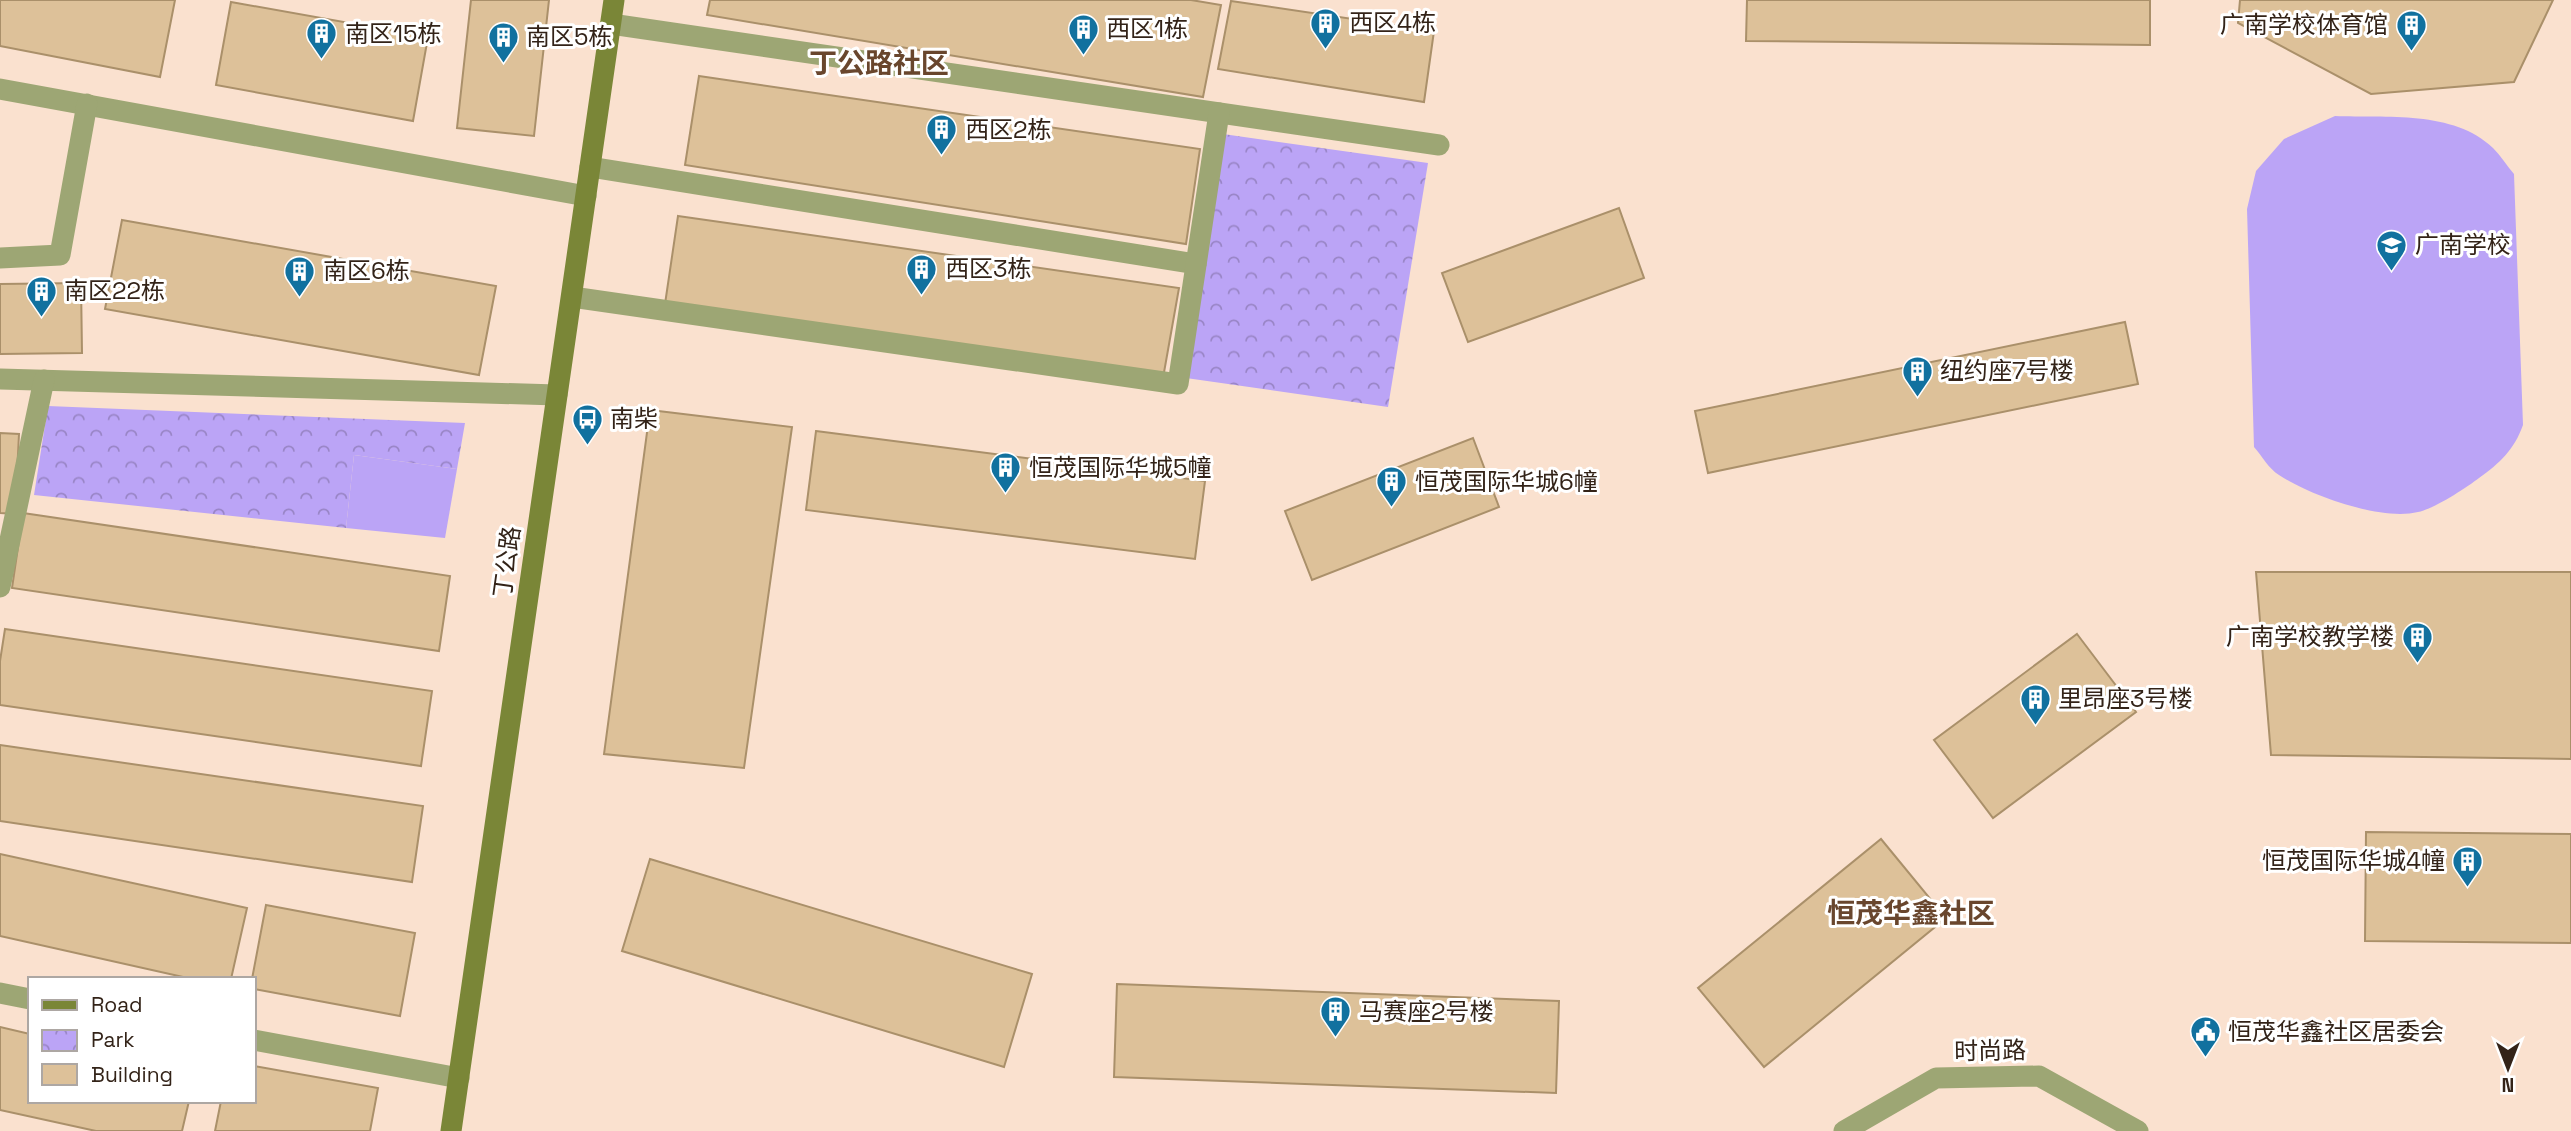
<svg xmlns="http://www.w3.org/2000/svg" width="2571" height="1131" font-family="'Space Grotesk','Noto Sans SC',sans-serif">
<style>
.park{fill:url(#park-crowns)}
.pitch{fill:#bba4f6}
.building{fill:#ddc199;stroke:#aa906a;stroke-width:2}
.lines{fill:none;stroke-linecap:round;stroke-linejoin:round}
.lane{stroke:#9da674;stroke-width:21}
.street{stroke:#9da674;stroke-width:21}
.secondary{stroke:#7a8637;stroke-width:21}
.labels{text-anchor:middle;stroke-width:6;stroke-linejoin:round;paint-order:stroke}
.poi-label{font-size:24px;fill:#332318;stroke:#fff;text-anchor:start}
.street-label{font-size:24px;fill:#332318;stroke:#fff}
.quarter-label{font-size:28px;font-weight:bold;fill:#69462d;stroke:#fff}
</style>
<defs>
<pattern id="park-crowns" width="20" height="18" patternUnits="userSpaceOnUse" patternTransform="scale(1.75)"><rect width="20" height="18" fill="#bba4f6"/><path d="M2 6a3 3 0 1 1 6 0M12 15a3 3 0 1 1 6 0" fill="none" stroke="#9985c6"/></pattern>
</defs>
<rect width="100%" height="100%" fill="#fae1cf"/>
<g class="park">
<polygon points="1223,134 1428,163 1388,407 1186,378"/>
<polygon points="48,406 465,423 457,469 354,455 346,528 34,495"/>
</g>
<g class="pitch">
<path d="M 2335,116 C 2385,118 2454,110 2493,148 C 2501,156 2507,166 2514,174 L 2523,425 C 2514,450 2500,463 2479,478 C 2466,488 2434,509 2418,512 C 2381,521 2311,496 2279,475 C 2269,469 2262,456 2254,447 L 2247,209 L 2256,171 L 2284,139 Z"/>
<polygon points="354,455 457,469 445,538 346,528"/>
</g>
<g class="building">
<polygon points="0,0 175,0 160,77 0,46"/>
<polygon points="471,0 549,0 534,136 457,128"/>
<polygon points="710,0 1191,0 1221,5 1203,97 707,15"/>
<polygon points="1747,0 2150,0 2150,45 1746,41"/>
<polygon points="2240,0 2553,0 2514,82 2371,94 2238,23"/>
<polygon points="1231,1 1434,31 1424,102 1218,69"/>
<polygon points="231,2 428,37 413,121 216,85"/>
<polygon points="699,76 1200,149 1186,244 685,165"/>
<polygon points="1619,208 1644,278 1468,342 1442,273"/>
<polygon points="678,216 1179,288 1163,378 665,304"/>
<polygon points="122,220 496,286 479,375 105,309"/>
<polygon points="81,283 82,353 0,354 0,284"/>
<polygon points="2125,322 2138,384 1708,473 1695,411"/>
<polygon points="650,410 792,427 744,768 604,754"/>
<polygon points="816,431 1205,481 1195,559 806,510"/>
<polygon points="0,433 19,434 15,514 0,513"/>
<polygon points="1473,438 1499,507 1312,580 1285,511"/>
<polygon points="23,513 450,576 439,651 12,588"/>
<polygon points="2256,572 2571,572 2571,759 2271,755"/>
<polygon points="5,629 432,691 421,766 0,705 0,661"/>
<polygon points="2077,634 2136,712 1993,818 1934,740"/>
<polygon points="0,745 423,806 412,882 0,821"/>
<polygon points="2366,832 2571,834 2571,943 2365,941"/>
<polygon points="1881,839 1946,918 1764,1067 1698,988"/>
<polygon points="0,854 247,908 231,979 192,979 0,936"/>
<polygon points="650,859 1032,974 1004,1067 622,951"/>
<polygon points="266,905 415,933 400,1016 254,989 252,979"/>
<polygon points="1117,984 1559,1001 1556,1093 1114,1077"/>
<polygon points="0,1027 30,1034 30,1101 189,1101 182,1131 96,1131 0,1110"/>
<polygon points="254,1066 378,1088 370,1131 215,1131 221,1101 254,1101"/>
</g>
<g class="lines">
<g class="lane">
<polyline points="611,24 1439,145"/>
<polyline points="0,89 586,196"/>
<polyline points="590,167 1196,264"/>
<polyline points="0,258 60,255 87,104"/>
<polyline points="572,297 1178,384 1219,113"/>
<polyline points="0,379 557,395"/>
<polyline points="0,587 44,380"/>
<polyline points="0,993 30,999"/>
<polyline points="254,1040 459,1078"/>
</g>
<polyline class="street" points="1844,1131 1936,1078 2039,1076 2138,1131"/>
<polyline class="secondary" points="451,1131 614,0"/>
</g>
<defs>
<symbol id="building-pin" viewBox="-11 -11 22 30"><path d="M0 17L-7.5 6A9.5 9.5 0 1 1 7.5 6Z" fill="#11719f" stroke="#fff"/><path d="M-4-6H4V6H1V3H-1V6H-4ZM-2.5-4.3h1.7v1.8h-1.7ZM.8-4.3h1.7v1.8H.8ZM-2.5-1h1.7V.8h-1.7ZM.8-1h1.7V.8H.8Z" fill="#fff"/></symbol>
<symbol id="school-pin" viewBox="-11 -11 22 30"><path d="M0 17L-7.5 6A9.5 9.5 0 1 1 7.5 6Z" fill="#11719f" stroke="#fff"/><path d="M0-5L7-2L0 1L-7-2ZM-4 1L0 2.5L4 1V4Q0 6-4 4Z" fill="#fff"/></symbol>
<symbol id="bus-pin" viewBox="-11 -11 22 30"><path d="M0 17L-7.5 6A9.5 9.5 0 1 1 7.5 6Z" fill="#11719f" stroke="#fff"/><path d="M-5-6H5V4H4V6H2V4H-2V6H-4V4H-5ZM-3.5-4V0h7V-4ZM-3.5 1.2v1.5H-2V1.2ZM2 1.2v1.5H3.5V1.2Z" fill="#fff"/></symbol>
<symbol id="civic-pin" viewBox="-11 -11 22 30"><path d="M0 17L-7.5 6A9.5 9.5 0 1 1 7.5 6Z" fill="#11719f" stroke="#fff"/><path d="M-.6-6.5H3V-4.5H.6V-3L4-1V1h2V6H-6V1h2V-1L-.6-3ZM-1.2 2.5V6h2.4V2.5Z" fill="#fff"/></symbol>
</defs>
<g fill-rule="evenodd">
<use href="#building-pin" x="1308" y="6" width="35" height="47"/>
<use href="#building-pin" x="2394" y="8" width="35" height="47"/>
<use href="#building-pin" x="1066" y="12" width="35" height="47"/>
<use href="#building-pin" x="304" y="16" width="35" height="47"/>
<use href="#building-pin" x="486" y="20" width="35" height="47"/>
<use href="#building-pin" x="924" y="112" width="35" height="47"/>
<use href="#school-pin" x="2374" y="228" width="35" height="47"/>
<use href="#building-pin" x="904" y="252" width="35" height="47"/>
<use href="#building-pin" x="282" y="254" width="35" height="47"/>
<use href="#building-pin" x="24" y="274" width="35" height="47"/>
<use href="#building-pin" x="1900" y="354" width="35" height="47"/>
<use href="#bus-pin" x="570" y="402" width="35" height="47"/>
<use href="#building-pin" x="988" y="450" width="35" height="47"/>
<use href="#building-pin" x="1374" y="464" width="35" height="47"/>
<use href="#building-pin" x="2400" y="620" width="35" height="47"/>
<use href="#building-pin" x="2018" y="682" width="35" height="47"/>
<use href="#building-pin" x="2450" y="844" width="35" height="47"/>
<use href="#building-pin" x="1318" y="994" width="35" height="47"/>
<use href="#civic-pin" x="2188" y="1014" width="35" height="47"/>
</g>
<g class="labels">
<g class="poi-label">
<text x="1349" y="31">西区4栋</text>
<text x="2388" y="33" text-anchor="end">广南学校体育馆</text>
<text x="1106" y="37">西区1栋</text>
<text x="345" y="42">南区15栋</text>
<text x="526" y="45">南区5栋</text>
<text x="965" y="138">西区2栋</text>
<text x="2415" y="253">广南学校</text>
<text x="945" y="277">西区3栋</text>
<text x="323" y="279">南区6栋</text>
<text x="64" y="299">南区22栋</text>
<text x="1940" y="379">纽约座7号楼</text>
<text x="610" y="427">南柴</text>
<text x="1029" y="476">恒茂国际华城5幢</text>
<text x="1415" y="490">恒茂国际华城6幢</text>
<text x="2394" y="645" text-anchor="end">广南学校教学楼</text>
<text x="2058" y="707">里昂座3号楼</text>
<text x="2445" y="869" text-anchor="end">恒茂国际华城4幢</text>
<text x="1359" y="1020">马赛座2号楼</text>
<text x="2228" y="1040">恒茂华鑫社区居委会</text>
</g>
<g class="street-label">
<text transform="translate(507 562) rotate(-82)" y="8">丁公路</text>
<text transform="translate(1990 1051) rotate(-1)" y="8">时尚路</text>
</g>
<g class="quarter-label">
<text x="879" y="73">丁公路社区</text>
<text x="1911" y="923">恒茂华鑫社区</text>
</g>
</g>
<rect x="28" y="977" width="228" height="126" fill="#ffffff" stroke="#ada7a3" stroke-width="2"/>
<rect x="42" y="1000" width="35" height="10" fill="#7a8637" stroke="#ada7a3" stroke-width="2"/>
<text x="91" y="1012" font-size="21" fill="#332318">Road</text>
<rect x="42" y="1030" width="35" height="21" fill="url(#park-crowns)" stroke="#ada7a3" stroke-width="2"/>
<text x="91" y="1047" font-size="21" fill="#332318">Park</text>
<rect x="42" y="1064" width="35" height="21" fill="#ddc199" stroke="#ada7a3" stroke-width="2"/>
<text x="91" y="1082" font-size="21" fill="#332318">Building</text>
<g transform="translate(2508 1068) rotate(180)" stroke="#ffffff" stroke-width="5" paint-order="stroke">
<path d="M0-5L12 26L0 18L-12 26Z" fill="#332318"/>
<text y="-10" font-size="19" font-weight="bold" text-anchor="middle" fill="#332318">N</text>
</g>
</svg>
